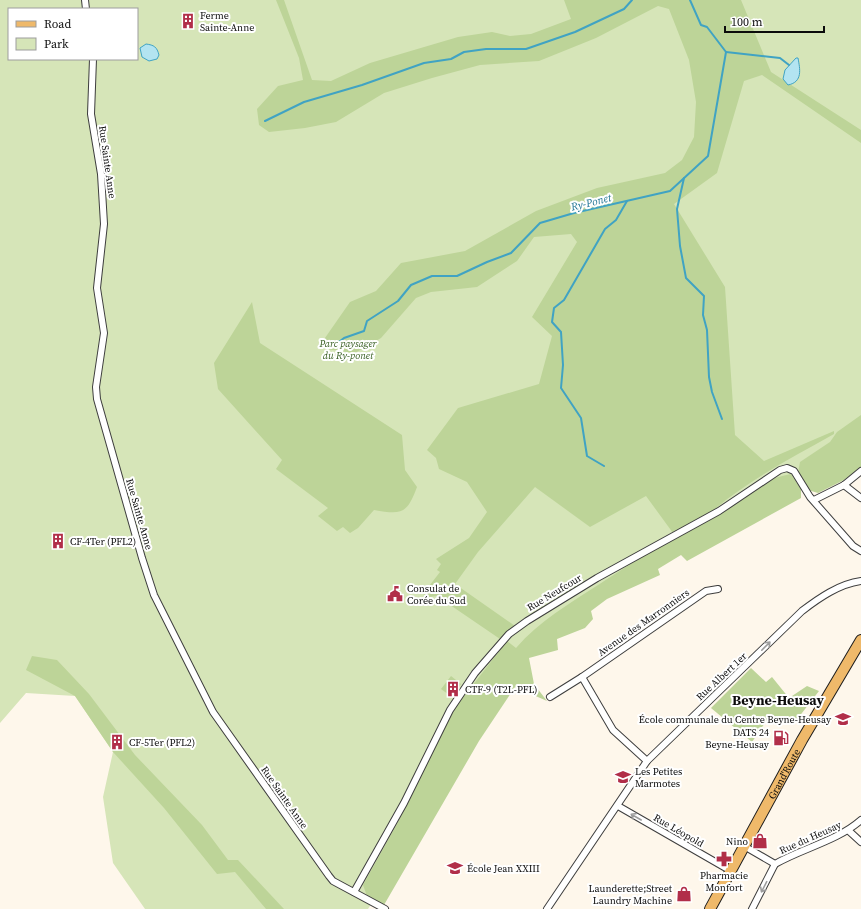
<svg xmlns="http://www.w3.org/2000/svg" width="861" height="909" font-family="'Source Serif 4',serif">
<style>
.green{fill:#d6e5b8;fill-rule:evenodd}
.forest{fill:#bdd498}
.water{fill:#b3e4f1;stroke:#40a3c3}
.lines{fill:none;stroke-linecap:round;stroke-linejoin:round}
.stream{stroke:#40a3c3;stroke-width:2}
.minor-casing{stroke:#3e3e3e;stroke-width:8}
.primary-casing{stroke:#1c1c1c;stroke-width:12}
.minor{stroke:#fff;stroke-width:6}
.primary{stroke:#efb96a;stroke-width:10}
.oneway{stroke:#9d9d9d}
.labels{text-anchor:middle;stroke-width:4;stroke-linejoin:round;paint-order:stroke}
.poi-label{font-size:10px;fill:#0b0b0b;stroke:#fff;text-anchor:start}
.street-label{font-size:10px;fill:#0b0b0b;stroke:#fff}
.park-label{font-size:10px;font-style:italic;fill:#375e21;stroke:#fff}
.water-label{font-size:11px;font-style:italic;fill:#1e7393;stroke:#fff}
.district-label{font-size:14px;font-weight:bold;fill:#0b0b0b;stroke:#fff}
</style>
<rect width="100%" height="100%" fill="#fef7eb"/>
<path class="green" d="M 0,0 L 861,0 L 861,435 L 795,483 L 587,602 L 524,657 L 368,909 L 145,909 L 113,863 L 103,797 L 113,752 L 75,696 L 26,693 L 0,723 ZM 9,9 L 137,9 L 137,59 L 9,59 Z"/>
<g class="forest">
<path d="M 276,0 L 284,0 L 312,80 L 331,81 L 370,63 L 458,37 L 492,32 L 510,36 L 531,34 L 571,19 L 564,0 L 741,0 L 771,72 L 861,130 L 861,143 L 762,75 L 744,81 L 717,173 L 674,204 L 725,287 L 735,435 L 764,461 L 834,431 L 834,434 C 793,457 752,478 716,508 L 715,511 L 673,533 L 646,496 L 590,527 L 535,487 L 478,552 L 455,584 L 515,626 L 500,639 L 437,596 L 429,597 L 423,594 L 440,572 L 437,570 L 441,564 L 436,559 L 469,538 L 487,512 L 467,482 L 439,469 L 436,458 L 427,450 L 458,408 L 539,384 L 552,336 L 532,317 L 577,242 L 571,234 L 534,237 L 517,261 L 477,287 L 431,292 L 416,298 L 381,338 L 355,353 L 318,348 L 350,302 L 376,291 L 401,263 L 465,251 L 536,211 L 597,188 L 665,173 L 682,160 L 694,137 L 696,102 L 689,60 L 669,9 L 658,6 L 596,38 L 539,61 L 480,65 L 432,78 L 384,93 L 336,122 L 305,128 L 269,132 L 259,125 L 257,109 L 278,86 L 303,80 L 299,58 Z"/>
<path d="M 252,302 L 260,343 L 402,435 L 405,470 L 417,487 C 407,514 402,515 374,510 L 358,528 L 350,533 L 343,527 L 337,531 L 318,516 L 328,508 L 276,469 L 282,460 L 218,389 L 214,363 Z"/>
<polygon points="861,415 861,467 844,480 818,493 808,490 798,473 800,462 830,442 837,432"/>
<path d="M 791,474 L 801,489 L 801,498 L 687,561 L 681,555 L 658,569 L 660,575 L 607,599 L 591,611 L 593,619 L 585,628 L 557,639 L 558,650 L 529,658 L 534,684 L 547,701 L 515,687 L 479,741 L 384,905 L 367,896 L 363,885 L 397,824 L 451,713 L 507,641 L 516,648 C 539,621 569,604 598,585 C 645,554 693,525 741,496 L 744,499 C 760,484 769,478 791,474 Z"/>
<polygon points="32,656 57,660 89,694 135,755 202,825 228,860 238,860 284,909 266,909 235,872 217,874 164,808 113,752 75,696 26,670"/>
<polygon points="751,668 766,682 772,677 789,698 807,686 819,691 795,722 782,721 771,714 752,742 711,708"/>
<polygon points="451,676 461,684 452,697 441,689"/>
</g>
<g class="water">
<path d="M 146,44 C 154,45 157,47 159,55 L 157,59 L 149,61 L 142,57 L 140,48 Z"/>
<path d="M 796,58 L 798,58 C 800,69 803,82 788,85 L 783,79 L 785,70 Z"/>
</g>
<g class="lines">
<g class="stream">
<polyline points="726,52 780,58 789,65"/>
<polyline points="265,121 304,102 362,85 424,63 451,59 464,52 486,49 526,49 575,32 624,9 632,0"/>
<polyline points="684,178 677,209 680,246 686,278 704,296 703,315 707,330 709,377 712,392 722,419"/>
<polyline points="335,345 344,338 364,331 367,321 398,301 411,285 432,276 457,276 487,262 511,253 540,223 574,213 670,191 708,156 726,52 707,27 701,25 690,0"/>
<polyline points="604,466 587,456 581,418 561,388 563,365 561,332 552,322 554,308 564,300 605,229 616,220 627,201"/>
</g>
<defs>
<g id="minor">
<polyline points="85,0 86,9"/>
<polyline points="93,59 91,114 101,174 104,224 97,288 104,333 96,387 97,399 142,558 154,595 213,712 329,876 333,881 385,909"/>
<polyline points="844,485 861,498"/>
<polyline points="814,500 844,485 861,471"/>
<polyline points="582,677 613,730 647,761"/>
<polyline points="550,697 582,677 706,591 718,589"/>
<polyline points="618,806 731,871"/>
<polyline points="849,831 861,842"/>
<path d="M 744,846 L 775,864 C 803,848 837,841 861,820"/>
<polyline points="354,892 404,803 450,710 475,673 509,634 527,621 597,578 719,511 780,470 787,468 794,471 810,497 853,546 861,551"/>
<path d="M 547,909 L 647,761 L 802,611 C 819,598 839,584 861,581"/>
<polyline points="752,909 775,864"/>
</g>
<g id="primary">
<path id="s1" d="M 710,909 L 802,740 L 861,640"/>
</g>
</defs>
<use href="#minor" class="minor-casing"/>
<use href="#primary" class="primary-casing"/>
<use href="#minor" class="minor"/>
<use href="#primary" class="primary"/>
</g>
<defs><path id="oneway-shaft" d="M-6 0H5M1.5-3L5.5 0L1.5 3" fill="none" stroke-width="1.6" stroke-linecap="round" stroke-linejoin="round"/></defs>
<g class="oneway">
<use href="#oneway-shaft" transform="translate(766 646) rotate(-45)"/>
<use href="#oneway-shaft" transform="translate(636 817) rotate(-150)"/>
<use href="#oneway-shaft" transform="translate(764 887) rotate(117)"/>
</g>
<defs>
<symbol id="building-bare" viewBox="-9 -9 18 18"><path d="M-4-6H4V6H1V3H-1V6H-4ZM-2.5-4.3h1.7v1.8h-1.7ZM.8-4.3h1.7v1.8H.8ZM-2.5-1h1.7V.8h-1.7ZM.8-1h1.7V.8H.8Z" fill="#b12e49" stroke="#fff" stroke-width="2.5" paint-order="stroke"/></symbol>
<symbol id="civic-bare" viewBox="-9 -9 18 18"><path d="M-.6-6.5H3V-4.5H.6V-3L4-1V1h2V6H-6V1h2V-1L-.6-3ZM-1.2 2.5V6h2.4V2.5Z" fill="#b12e49" stroke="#fff" stroke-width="2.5" paint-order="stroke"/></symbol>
<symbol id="school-bare" viewBox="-9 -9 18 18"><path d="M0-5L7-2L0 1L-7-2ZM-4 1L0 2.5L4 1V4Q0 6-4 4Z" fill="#b12e49" stroke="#fff" stroke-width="2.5" paint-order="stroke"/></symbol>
<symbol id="fuel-bare" viewBox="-9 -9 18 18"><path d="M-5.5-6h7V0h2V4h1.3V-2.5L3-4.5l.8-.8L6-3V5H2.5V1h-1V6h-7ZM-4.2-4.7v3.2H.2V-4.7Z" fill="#b12e49" stroke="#fff" stroke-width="2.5" paint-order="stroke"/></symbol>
<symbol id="shop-bare" viewBox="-9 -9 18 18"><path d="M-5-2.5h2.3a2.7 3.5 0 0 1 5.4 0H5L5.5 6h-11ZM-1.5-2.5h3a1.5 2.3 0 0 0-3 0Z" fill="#b12e49" stroke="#fff" stroke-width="2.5" paint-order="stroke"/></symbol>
<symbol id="pharmacy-bare" viewBox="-9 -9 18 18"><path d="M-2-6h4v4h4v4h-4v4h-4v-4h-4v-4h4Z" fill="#b12e49" stroke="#fff" stroke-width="2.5" paint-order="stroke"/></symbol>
</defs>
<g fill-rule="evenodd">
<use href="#building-bare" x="177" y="10" width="22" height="22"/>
<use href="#building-bare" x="47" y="530" width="22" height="22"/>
<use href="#civic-bare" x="384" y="583" width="22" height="22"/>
<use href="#building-bare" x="442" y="678" width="22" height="22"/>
<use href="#school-bare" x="832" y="708" width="22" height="22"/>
<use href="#fuel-bare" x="770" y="727" width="22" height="22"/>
<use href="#building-bare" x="106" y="731" width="22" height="22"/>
<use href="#school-bare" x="612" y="766" width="22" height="22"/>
<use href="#shop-bare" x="749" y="830" width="22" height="22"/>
<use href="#pharmacy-bare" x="713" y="848" width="22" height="22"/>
<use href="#school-bare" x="444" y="857" width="22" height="22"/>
<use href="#shop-bare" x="673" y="883" width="22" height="22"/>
</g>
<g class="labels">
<g class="poi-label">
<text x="200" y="19">Ferme<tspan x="200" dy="12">Sainte-Anne</tspan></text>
<text x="70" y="545">CF-4Ter (PFL2)</text>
<text x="407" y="592">Consulat de<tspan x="407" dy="12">Corée du Sud</tspan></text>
<text x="465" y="693">CTF-9 (T2L-PFL)</text>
<text x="831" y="723" text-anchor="end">École communale du Centre Beyne-Heusay</text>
<text x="769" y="736" text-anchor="end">DATS 24<tspan x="769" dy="12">Beyne-Heusay</tspan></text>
<text x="129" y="746">CF-5Ter (PFL2)</text>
<text x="635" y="775">Les Petites<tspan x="635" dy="12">Marmotes</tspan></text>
<text x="748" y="845" text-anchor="end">Nino</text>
<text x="467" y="872">École Jean XXIII</text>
<text x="724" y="879" text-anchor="middle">Pharmacie<tspan x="724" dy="12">Monfort</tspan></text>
<text x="672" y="892" text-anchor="end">Launderette;Street<tspan x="672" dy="12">Laundry Machine</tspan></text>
</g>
<g class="street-label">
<text transform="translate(108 162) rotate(82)" y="4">Rue Sainte Anne</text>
<text transform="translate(140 514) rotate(74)" y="4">Rue Sainte Anne</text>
<text transform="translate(554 592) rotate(-31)" y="4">Rue Neufcour</text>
<text transform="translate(643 622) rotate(-35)" y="4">Avenue des Marronniers</text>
<text transform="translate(721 676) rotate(-43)" y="4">Rue Albert 1er</text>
<text dy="4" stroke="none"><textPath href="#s1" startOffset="154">Grand'Route</textPath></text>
<text transform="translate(285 797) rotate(55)" y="4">Rue Sainte Anne</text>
<text transform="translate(679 830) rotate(30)" y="4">Rue Léopold</text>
<text transform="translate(810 837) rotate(-24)" y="4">Rue du Heusay</text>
</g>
<g class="park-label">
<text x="348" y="347">Parc paysager<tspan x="348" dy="12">du Ry-ponet</tspan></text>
</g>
<g class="water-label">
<text transform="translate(591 202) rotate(-14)" y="4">Ry-Ponet</text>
</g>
<g class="district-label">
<text x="778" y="705">Beyne-Heusay</text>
</g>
</g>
<rect x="8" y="8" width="130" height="52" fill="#ffffff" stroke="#9d9d9d"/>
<rect x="16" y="21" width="20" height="6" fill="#efb96a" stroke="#9d9d9d"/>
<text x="44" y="28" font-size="12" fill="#0b0b0b">Road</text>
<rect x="16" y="38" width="20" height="12" fill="#d6e5b8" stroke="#9d9d9d"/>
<text x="44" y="48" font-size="12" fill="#0b0b0b">Park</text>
<path d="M725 26v6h99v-6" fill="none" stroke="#0b0b0b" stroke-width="2"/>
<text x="731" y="26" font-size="12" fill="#0b0b0b" stroke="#ffffff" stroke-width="3" paint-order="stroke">100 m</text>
</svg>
